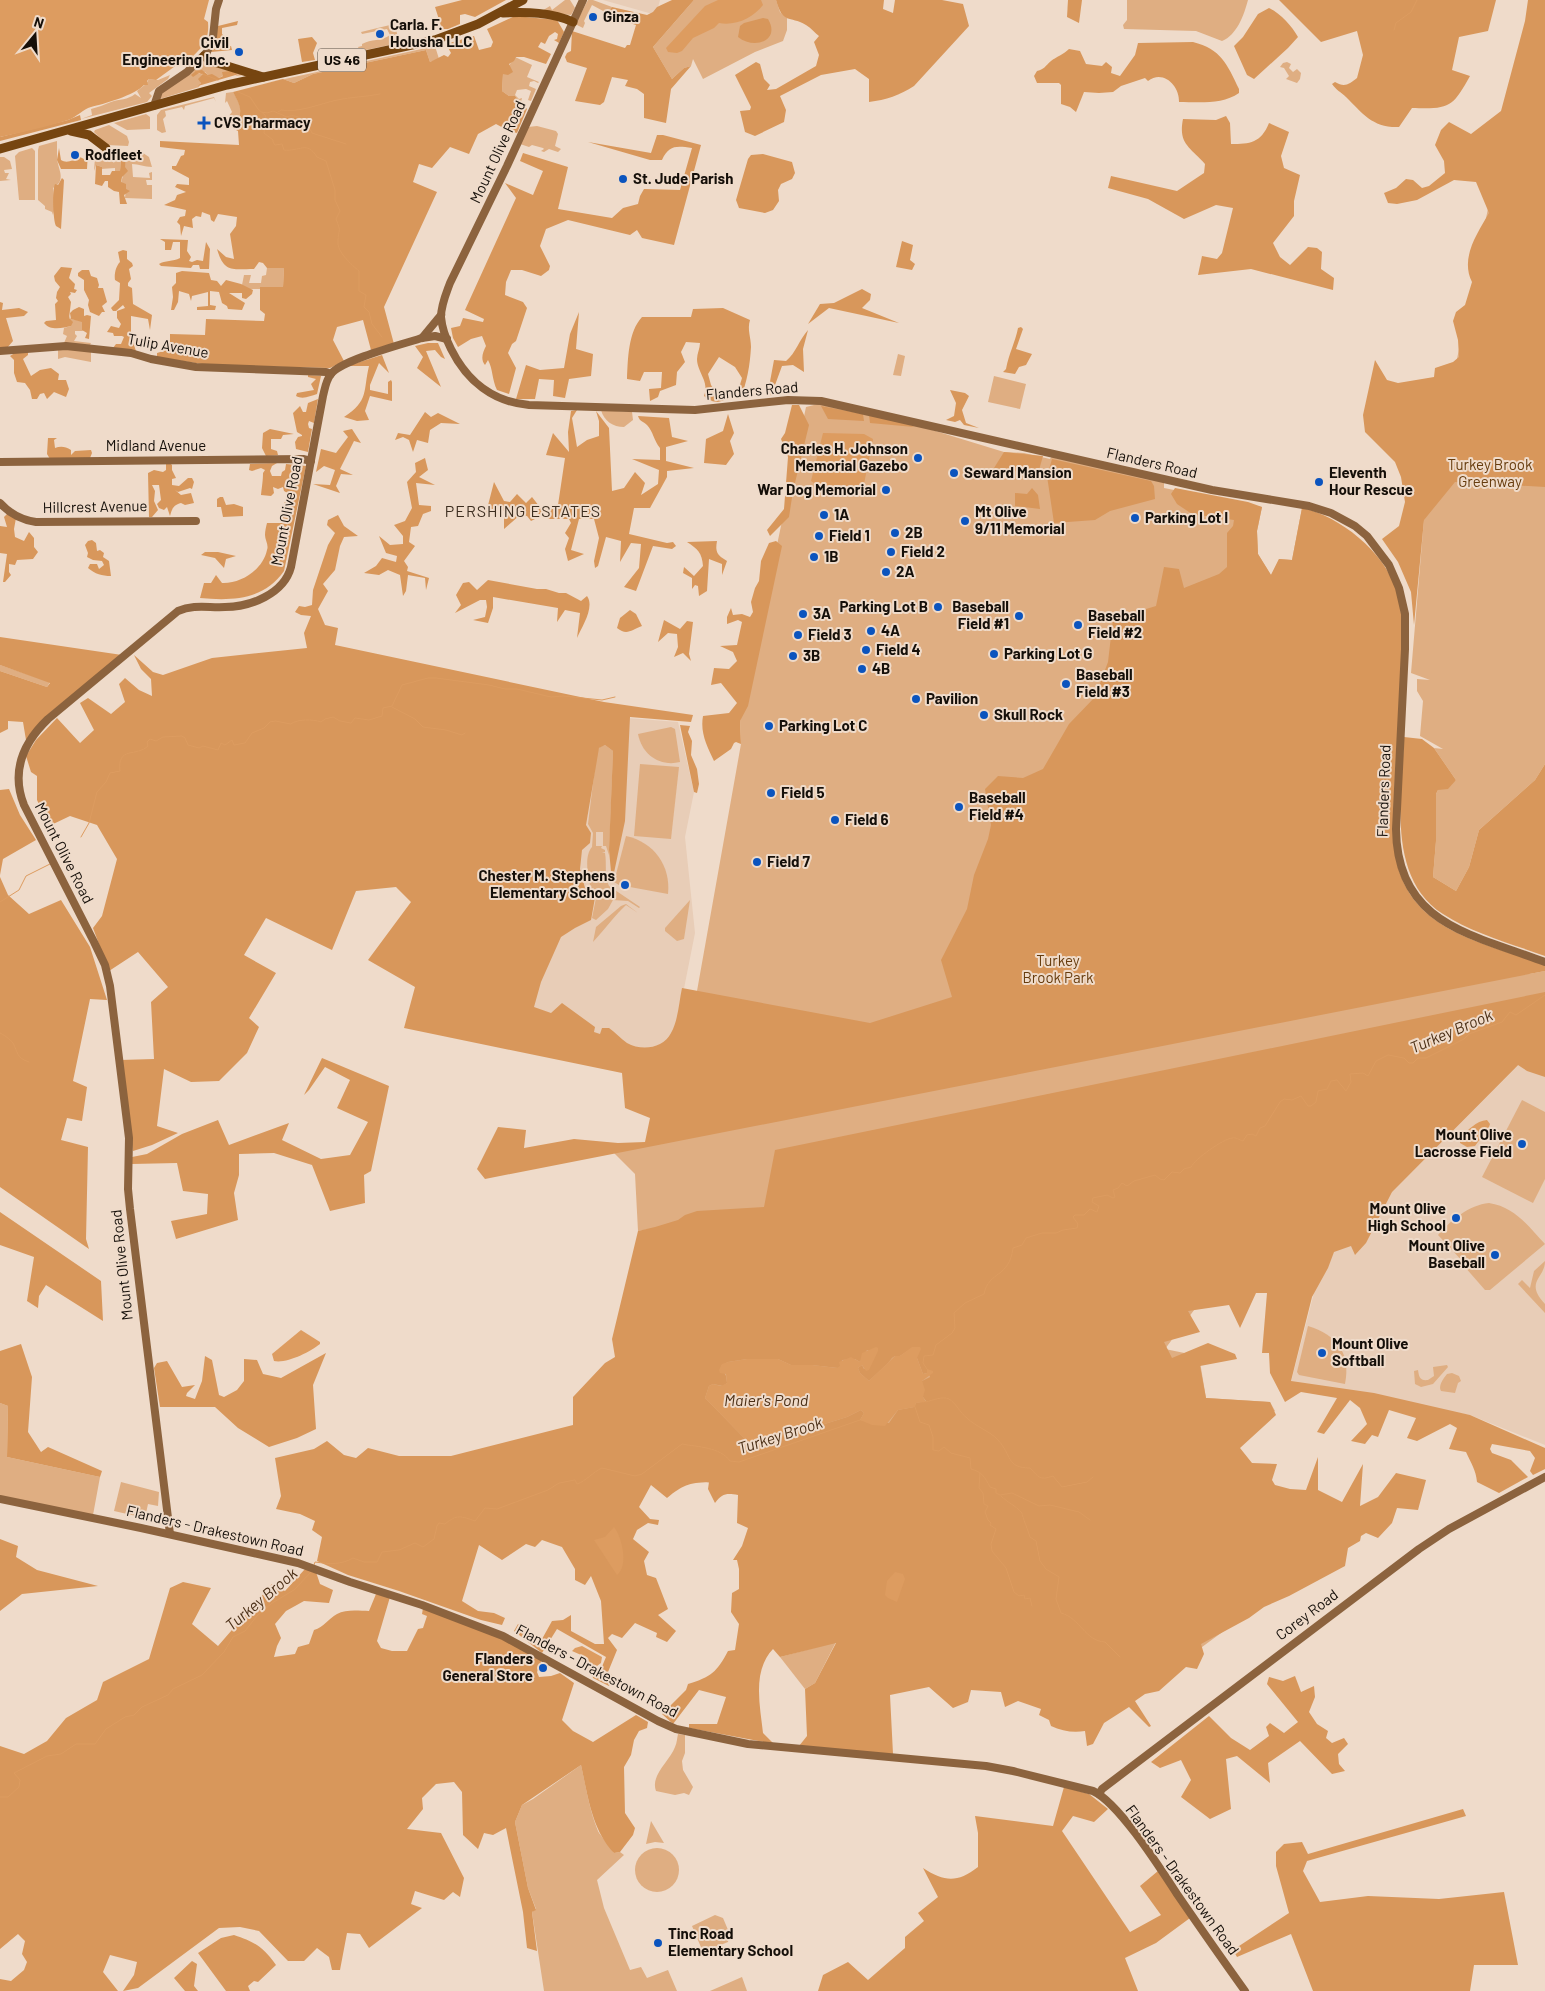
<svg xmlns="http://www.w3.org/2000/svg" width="1545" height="1991" font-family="Barlow,sans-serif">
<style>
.built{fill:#e8cdb7}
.green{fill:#dfae82}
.forest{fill:#d8975b;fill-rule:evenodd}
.water{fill:#dd9c60}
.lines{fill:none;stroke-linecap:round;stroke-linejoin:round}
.stream{stroke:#dd9c60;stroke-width:1}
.secondary{stroke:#8c633e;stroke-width:8}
.primary{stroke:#764510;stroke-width:9}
.poi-dot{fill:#0b54be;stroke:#efdbca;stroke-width:2}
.labels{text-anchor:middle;stroke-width:4;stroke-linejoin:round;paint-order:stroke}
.shield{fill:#efdbca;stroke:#564c43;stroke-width:1}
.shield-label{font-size:14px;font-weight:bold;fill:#150f09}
.poi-label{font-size:15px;font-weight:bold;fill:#150f09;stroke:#efdbca;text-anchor:start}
.street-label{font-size:15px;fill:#150f09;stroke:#efdbca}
.park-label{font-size:15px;fill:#673c0d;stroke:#efdbca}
.neighbourhood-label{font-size:16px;letter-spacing:1px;fill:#3d2e20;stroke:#efdbca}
.water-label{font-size:16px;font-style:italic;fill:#4b2f16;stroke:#efdbca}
</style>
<rect width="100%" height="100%" fill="#efdbca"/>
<g class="built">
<polygon points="603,0 660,0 656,15"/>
<polygon points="627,718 678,722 694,792 685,837 695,933 673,1044 654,1057 531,1011 594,736"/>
<polygon points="1545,1038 1545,1445 1470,1415 1291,1382 1324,1254 1340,1244"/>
</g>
<g class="green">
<polygon points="565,0 570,0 575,8 571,15 540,12 550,6 552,10"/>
<polygon points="588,0 593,0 612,7 608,17 604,15 605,12 592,5 584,21 585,23 583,28 577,25 576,23"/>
<polygon points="694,0 776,0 780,12 787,18 787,30 783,41 755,52 703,79 693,59 691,66 684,68 672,79 653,47"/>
<path d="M 1127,0 L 1248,0 C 1244,15 1237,35 1222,41 L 1196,31 L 1124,29 L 1123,25 L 1127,20 Z"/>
<polygon points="1531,0 1545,0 1545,764 1535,780 1479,830 1469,867 1456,891 1433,877 1436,841 1436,794 1438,790 1456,780 1434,748 1443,749 1420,736 1423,701 1417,691 1417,679 1430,680 1411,673 1424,519"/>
<path d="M 390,25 L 396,29 L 399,43 L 361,51 L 359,49 L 358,47 L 362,46 L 362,44 C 371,39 382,41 390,35 L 387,29 L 362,34 L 361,32 Z"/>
<polygon points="435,46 439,59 430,62 426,50 313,74 294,83 283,79 262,84"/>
<polygon points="515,57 532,65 527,77 539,82 538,83 534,81 530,82 529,86 536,89 531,101 528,100 531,91 526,89 517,90 515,95 519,99 522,98 521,102 515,96 509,96 502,91 503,74"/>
<polygon points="203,61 244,75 235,76 239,74 229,72 219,78 208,75 205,72 198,73 204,75 199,87 160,99 160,95 164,91 191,73"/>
<polygon points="1287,62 1291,64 1289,68 1293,72 1297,69 1301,73 1300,79 1297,83 1286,79 1289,76 1284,68 1280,67 1283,63"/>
<path d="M 170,75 L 168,79 L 149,93 L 152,96 L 147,102 L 81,119 L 92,115 L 91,109 C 98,107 104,105 111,102 C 119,99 128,100 135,94 L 141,98 L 137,91 L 146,84 L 149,79 L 158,80 Z"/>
<path d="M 233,92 C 239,102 244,110 237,121 L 231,120 L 233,116 L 230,115 L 228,117 L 232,112 L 227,101 L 225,103 L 226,93 Z"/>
<polygon points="214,97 216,102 214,98 185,106 184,110 182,107 165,111 166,116 163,119 166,132 162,133 157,130 157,115 161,110"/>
<polygon points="146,114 150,117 150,129 127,130 114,123"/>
<polygon points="109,125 127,136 129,142 128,146 107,145 94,132 95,130"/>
<polygon points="537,126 556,131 558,134 555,146 561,149 558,152 549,149 544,152 541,151 544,149 543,148 532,145 529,147 520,144 528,127"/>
<path d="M 57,141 C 57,146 57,152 57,158 C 58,170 67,180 53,188 L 55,207 L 53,215 L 52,212 L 45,209 L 45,206 L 38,200 L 38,150 L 39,146 Z"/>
<polygon points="32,148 35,151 35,200 19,200 15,156 19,152"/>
<polygon points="104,151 114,163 116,157 108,154 108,152 118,152 117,154 121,158 120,171 115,171 115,168 101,169 102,167 96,165 94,171 95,157 100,152"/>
<path d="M 124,152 L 143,153 L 149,157 L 152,167 C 144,167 139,164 132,164 L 133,177 L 150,178 L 149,173 L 152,172 L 152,180 L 146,180 L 147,185 L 152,185 L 152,199 L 125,198 L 126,189 L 121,183 C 124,172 127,163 124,152 Z"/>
<polygon points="0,157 4,157 10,161 12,169 4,170 5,173 9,173 6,179 11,180 0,181"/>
<polygon points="267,268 284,268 283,287 260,287 260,289 248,289 242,285 244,275 251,275 249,283 261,283 262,276 266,275"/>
<polygon points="69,316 71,319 82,321 82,330 84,331 75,331 75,334 77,336 74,341 91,343 90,345 64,343 67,336 63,334 64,328 71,326"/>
<polygon points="58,348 91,352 91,362 65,357 58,359"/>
<polygon points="898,354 905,356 901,376 893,375"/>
<polygon points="994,376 1026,384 1020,409 988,402"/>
<polygon points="818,404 929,429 1004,452 1024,453 1050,459 1052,456 1164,482 1164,488 1262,507 1257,531 1258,554 1271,575 1279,559 1292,560 1302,508 1402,624 1392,866 1425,928 1529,974 1545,971 1545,1038 1340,1244 1215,1282 1165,1349 1199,1356 1206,1398 1270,1402 1275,1411 1189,1465 1236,1622 1130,1700 753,1495 605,1454 650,1229 638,1231 635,1174 614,1153 667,1142 697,991 741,744 740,721 806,407"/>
<path d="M 601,410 L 632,412 L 633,420 L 624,427 C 613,427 604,421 601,410 Z"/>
<polygon points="0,665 50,682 47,687 0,671"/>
<path d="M 671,727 L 675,729 L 680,762 C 660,767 642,755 638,734 Z"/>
<path d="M 605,745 L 613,751 L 609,855 L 606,846 L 603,846 L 603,832 L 596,832 L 596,846 L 602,846 L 601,848 L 605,850 L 605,852 L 602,852 L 605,853 C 607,864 604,875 609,886 L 640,907 L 639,908 L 628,901 L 613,900 L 608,909 L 596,920 L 592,918 L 597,893 L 591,889 C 589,880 583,857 592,847 L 593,833 L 588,824 L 597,751 L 600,747 Z"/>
<polygon points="640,764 679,767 671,839 634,836"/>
<path d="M 626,836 C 654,842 671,866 668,894 L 619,885 L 614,882 Z"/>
<polygon points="690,900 684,939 677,941 665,931 665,928"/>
<path d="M 626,904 L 638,913 L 626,905 C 616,914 605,929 593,942 L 596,927 L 621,906 Z"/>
<polygon points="1522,1100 1545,1112 1545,1179 1533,1203 1482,1177"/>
<path d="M 1489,1203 C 1515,1207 1528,1226 1545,1244 L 1490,1290 L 1485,1290 L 1464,1266 L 1465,1264 L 1438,1235 C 1451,1220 1469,1205 1489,1203 Z"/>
<path d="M 1545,1261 C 1545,1279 1524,1281 1545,1304 L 1545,1313 L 1518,1284 L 1522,1280 L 1530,1288 L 1534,1271 Z"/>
<path d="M 1308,1326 C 1337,1335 1351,1353 1345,1384 L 1299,1375 L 1297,1372 Z"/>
<path d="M 1447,1365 L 1448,1367 L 1433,1384 L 1421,1387 L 1415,1384 L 1414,1371 L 1418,1370 C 1419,1377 1420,1381 1428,1380 L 1434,1376 L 1433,1367 Z"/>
<path d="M 1452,1373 L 1459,1376 L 1461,1381 L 1458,1383 L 1455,1393 L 1441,1391 C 1438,1386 1443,1379 1447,1374 Z"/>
<polygon points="0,1403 8,1406 7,1457 100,1477 93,1515 0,1497"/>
<polygon points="121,1482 159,1492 158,1506 148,1504 145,1518 114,1511"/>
<polygon points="836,1642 815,1683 805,1689 780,1657"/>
<path d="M 678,1734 L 685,1735 L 685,1753 L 682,1761 L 683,1770 L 693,1787 L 689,1795 L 684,1793 L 675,1795 L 656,1791 C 650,1775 670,1761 675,1747 C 677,1743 677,1738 678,1734 Z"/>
<path d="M 581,1765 C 586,1787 589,1809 598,1831 C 599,1834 611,1847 614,1853 L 620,1852 L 624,1855 L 597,1880 L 604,1908 L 630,1970 L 641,1967 L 647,1978 L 668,1970 L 677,1991 L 544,1991 L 532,1912 L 536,1909 L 528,1888 L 515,1822 L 522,1805 L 533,1799 Z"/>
<polygon points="651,1821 664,1843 655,1842 646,1844"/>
<circle cx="657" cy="1870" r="22"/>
<polygon points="715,1915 723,1918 731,1937 729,1937 728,1942 703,1952 692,1926"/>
<polygon points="742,1977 747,1991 710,1991"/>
</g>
<g class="forest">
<polygon points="462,0 506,0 475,17 465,14 460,15 460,24 448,29 442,29 435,7"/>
<polygon points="672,0 694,0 653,47 672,79 684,68 691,66 671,89 666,123 644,118 644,94 637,89 625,86 628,80 612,77 604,102 600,105 575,101 587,68 567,62 565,57 567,53 571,51 572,31 625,48 627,45 630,45 636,25 614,18 614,12 610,10 612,7 647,15 653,12 657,7"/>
<path d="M 776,0 L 884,0 L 883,9 L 893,13 L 895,0 L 942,0 L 963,4 L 969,26 L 914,86 C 900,95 886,100 869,102 L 869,79 L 855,69 L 821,75 L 780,96 L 786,110 L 784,122 L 755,136 L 745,132 L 740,111 L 750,110 L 751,107 L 735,75 L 756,62 L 760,64 L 764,79 L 770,85 L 767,90 L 776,89 L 816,66 L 819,55 L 814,42 L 819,36 C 815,33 811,28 806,25 C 789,15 783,25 776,0 Z"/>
<polygon points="1068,0 1082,0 1079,23 1067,17"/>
<path d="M 1279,0 L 1496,0 L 1488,31 L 1459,37 L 1452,70 L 1470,76 C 1452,108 1450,109 1412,108 L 1399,127 C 1373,128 1363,114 1346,97 C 1341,92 1336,90 1332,84 L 1335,82 C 1345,88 1349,84 1357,78 L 1363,55 L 1357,31 L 1321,42 Z"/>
<path d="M 1528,0 L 1545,0 L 1545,487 L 1455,482 L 1424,520 L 1414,625 L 1411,592 L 1398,562 L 1382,539 L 1399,526 L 1405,502 L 1401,477 L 1395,462 L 1365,432 L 1363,415 L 1375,360 L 1387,380 L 1398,383 L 1434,377 L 1435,368 L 1453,362 L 1459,357 L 1458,340 L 1453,321 L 1456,312 L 1465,305 L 1472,282 C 1460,258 1477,234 1489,213 L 1476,182 L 1454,180 L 1417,200 L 1397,204 L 1388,203 L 1384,193 L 1396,188 L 1406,179 L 1413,180 L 1422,188 L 1429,186 L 1445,173 L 1444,161 L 1435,145 L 1441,130 L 1449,122 L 1471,134 L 1501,111 L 1525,21 Z"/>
<path d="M 1269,8 C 1280,13 1292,26 1298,37 L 1288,48 L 1254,79 L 1247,75 L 1234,46 L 1243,37 L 1258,14 Z"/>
<path d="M 515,16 L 557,20 L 564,32 L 559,43 L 554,40 L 557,39 L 558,34 L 555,32 L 549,36 L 545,44 L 541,42 L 538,47 L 551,54 L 546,64 L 524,57 L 516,57 L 514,61 L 509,64 L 513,72 L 508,75 L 503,74 L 502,91 L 509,96 L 515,96 L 527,109 L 517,133 L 509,131 L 496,124 L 478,134 L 469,154 L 450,147 L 432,168 L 419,164 L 413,182 L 437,192 L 384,307 L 394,344 L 371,350 L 363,320 L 337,327 L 333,340 L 344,361 L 330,368 L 208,365 L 157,357 L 157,353 L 170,349 L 170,334 L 205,335 L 206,319 L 264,321 L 265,314 L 260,310 L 260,287 L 283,287 L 284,268 L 267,268 L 263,263 L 259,262 L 254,269 C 232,269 224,273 217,249 L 226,257 L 234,259 L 230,234 L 236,226 L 237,217 L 218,214 L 214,222 L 211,220 L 210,215 L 202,212 L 201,217 L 196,216 L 192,219 L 193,228 L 184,226 L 181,236 L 180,225 L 177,222 L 180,217 L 185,216 L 186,210 L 164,205 L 175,200 L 177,195 L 186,192 L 175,187 L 177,184 L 189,185 L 189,178 L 172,169 L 172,166 L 176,166 L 181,156 L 184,155 L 185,150 L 160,147 L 160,141 L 239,145 L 238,131 L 234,129 L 231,120 L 237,121 C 244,110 238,102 233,92 L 283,79 L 294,83 L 313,74 L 426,50 L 430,62 L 444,55 L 448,57 L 451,53 L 446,44 L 474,36 L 479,50 L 491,47 L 493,42 L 487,29 Z"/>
<path d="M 763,18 L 768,19 C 781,41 754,50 738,37 L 740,26 L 744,23 Z"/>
<polygon points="238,21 237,25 222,28 222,34 224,36 218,45 219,48 231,46 232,50 211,52 218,26"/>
<polygon points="312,37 317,43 313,53 315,60 302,62 298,39"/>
<path d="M 1193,42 C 1221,49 1227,64 1239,89 L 1239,93 C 1222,105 1198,102 1179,102 C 1180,86 1163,69 1148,81 L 1145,78 L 1121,86 L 1113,92 L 1099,93 L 1084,92 L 1076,112 L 1070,107 L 1061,104 L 1061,85 L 1059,83 L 1037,83 L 1034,76 L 1037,71 C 1045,69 1045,66 1051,61 C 1056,57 1064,54 1069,49 L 1080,51 L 1086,64 L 1102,66 L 1106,62 L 1112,67 L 1111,73 L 1120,76 L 1135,55 L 1138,43 Z"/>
<polygon points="202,70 208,75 212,74 219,78 223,76 222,72 230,71 239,74 198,86 201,83 198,79 203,74 199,73 193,77 191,75 196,71"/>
<polygon points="80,115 81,120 0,141 0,137 68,120"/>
<path d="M 1226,116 L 1230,123 L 1231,144 C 1250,144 1261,143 1269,123 L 1289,132 L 1281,156 L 1284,168 L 1300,175 L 1294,201 L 1294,216 L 1273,243 L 1280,257 L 1290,265 L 1308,247 L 1317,248 L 1322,252 L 1321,269 L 1334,278 L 1333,290 L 1251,269 L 1198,275 L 1202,256 L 1217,259 L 1222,253 L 1233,208 L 1216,205 L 1184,219 L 1148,199 L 1108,188 L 1111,176 L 1177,191 L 1204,173 L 1205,164 C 1190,147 1178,144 1183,119 L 1216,120 Z"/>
<path d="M 657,135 L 663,135 L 701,145 L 674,245 L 642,238 L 637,230 L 630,235 L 568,220 L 546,229 L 540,246 L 550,266 L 549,270 L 541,276 L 522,270 L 511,270 L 506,282 L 505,295 L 523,302 L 527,308 L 516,341 L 512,344 L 508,353 L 516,368 L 509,394 L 497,390 C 492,380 493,369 488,360 L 485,365 C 480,359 483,352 486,346 L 482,336 L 471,339 L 458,347 L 453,338 L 451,328 L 460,326 L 463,318 L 483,322 L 484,319 L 465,310 L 516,198 L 505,183 L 533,195 L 543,171 L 520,161 L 523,153 L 568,167 L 558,209 L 612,218 L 623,208 L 638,204 L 640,196 L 644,189 L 680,190 L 692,148 C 676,146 669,145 662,160 L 650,160 L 588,142 L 651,153 Z"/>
<path d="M 59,148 L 61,160 C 67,164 73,160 80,157 L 86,160 L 88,151 L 87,169 L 61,169 L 57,160 Z"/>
<polygon points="118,152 124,152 126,158 125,167 128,171 122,177 121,182 126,184 126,189 130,191 124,195 127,204 120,204 119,192 114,191 108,187 108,181 105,181 102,186 95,184 96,165 102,167 102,175 110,175 112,171 120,171 121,158 117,154"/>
<polygon points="763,154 792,162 795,173 792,179 781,184 778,190 779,201 773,210 765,213 739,208 736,200 748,159 751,155"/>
<path d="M 62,178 L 64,180 L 61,229 L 56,226 C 53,220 52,190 55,184 L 58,185 Z"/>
<path d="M 160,239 L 188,240 L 187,251 L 191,257 L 189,261 L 192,262 L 197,260 L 203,261 L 206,242 L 210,249 L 209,269 L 200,269 L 199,265 L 193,265 L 191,268 L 161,266 L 159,264 C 165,260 173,262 180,258 L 180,242 L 173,242 L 171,250 L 165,250 L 165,242 Z"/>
<polygon points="902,241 913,245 910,260 915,264 912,270 896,267"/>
<path d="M 123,250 L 127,251 L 127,259 L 132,263 L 133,266 L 129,269 L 131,279 L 128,283 L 128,286 L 132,288 L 133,304 L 152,315 L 150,330 L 148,319 L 131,316 L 131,336 L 136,351 L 113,348 L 116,344 L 121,344 L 124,337 L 122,336 L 114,336 L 113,333 L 107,332 L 111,326 L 119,328 L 121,324 L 117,318 L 117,311 L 125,308 L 123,305 L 116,311 L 113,311 L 111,308 L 119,300 L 120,283 L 115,280 C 114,274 116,266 120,262 L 118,252 Z"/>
<path d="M 61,267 L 72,268 L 69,278 L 75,284 L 74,289 L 77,290 L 75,293 L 70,292 L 71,294 L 68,297 L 71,302 L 69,318 L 73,322 L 71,326 C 63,328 50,331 44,323 L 46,321 L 56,320 L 55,304 L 58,301 L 56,298 L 57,292 L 60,287 L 55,281 L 54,276 Z"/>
<polygon points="82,270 89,270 91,276 97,278 99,285 98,288 103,288 107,302 102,306 105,312 102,312 99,316 90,312 88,305 89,300 84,290 84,280 78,276 78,273"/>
<polygon points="182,271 209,273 211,280 217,281 221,286 226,280 241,284 253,290 252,294 246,299 242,298 242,293 229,293 245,303 242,310 228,309 227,306 222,303 219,292 210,291 210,305 216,306 215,310 197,310 197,307 208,306 208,292 192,296 191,301 189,294 179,291 178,302 174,310 171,310 173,297 172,287 176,283 176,273"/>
<polygon points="862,289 871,294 870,300 862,308 899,323 829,308 808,324 820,304 834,303"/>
<polygon points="0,302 3,303 2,310 19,308 28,312 24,316 6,318 13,341 7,348 0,348"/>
<polygon points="79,307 84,309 84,316 87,315 91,316 89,339 85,338 87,333 82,330 82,322 71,319 70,313 73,310"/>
<path d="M 723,308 L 750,320 C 747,330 751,337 751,347 C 750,365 747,383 740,399 L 739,388 L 742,378 L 735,367 L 719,357 L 708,374 L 711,385 L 717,394 L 734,394 C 721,402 717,406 704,396 C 710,382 697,372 697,359 C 697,354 700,348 700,343 L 686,342 L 681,352 L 685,362 L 677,372 L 676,385 L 660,391 L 658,397 L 650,401 L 649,389 L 661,388 L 662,372 L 644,372 L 640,381 L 627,379 C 628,359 628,332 642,317 L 691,317 L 693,309 Z"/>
<polygon points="579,312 576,349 593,354 591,376 569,379 565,398 553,396 554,380 539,379 535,399 516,399 526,365 540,370 564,368 570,334"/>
<path d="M 1021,327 L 1023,329 L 1016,349 L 1032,354 L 1026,365 L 1019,367 L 1015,374 L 1003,372 L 1006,369 C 1009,353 1015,343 1018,328 Z"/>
<path d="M 808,330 L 803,349 L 804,372 L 793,365 L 782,366 L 771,396 L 769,387 L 774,360 L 786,361 C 796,353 799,340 808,330 Z"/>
<polygon points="428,343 438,343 445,359 441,357 435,350 426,351 441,387 417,368 423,357 415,346"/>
<polygon points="18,351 28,351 28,355 23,359 31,376 40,370 51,368 59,374 58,380 66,380 69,389 66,397 54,392 47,399 44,393 40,394 37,399 32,399 30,390 25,383 17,382 14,373 14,360 10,356"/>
<path d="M 382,355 L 389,373 L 379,363 L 370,385 L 370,390 L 388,394 L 388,382 L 391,380 L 392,382 L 392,401 L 370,396 L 365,411 L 369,420 L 357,421 L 344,417 C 369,401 363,391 369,366 L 347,366 Z"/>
<path d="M 308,375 L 321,376 L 317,394 C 310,396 303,400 296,396 L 297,393 L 314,390 L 311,384 L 316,379 L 308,377 Z"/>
<polygon points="950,390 965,393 969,396 962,410 966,423 979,428 964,425 960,420 955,422 946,420 954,416 956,403"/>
<polygon points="318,399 314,423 309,421 308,424 309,428 312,429 308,452 296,449 295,442 298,437 302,436 302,435 297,432 293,413 300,406 303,412 306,412 308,403"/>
<polygon points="792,405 799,405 809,425 793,491 789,517 770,536 767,530 784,509 788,457 781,439 785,433"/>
<polygon points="821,406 863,414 864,421 828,419"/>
<path d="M 577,410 L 572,418 L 577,447 L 587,440 L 599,436 L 599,421 L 596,411 L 609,428 L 612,491 L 624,488 L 635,472 L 645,483 L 641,495 L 658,484 L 659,470 L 632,459 L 660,460 L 660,448 C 654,441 653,431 647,425 C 643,421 640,422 638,416 L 669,418 L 672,437 L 688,441 L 666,447 L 666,461 L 694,468 L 667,471 L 667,477 L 650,508 L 634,508 L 629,534 L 667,543 L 673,542 L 676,546 L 672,549 L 653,546 L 636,591 L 624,587 L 639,568 L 641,544 L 631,543 L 620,562 L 621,541 L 606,537 L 598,566 L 595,568 L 594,561 L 599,538 L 594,519 L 579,519 L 571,550 L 584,554 L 568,561 L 565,549 L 569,538 L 565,533 L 571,523 L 569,519 L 550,519 L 541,516 L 531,521 L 527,516 L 520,515 L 504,529 L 504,511 L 497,509 L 485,517 L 494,482 L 504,501 L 510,502 L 517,494 L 526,503 L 532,497 L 543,511 L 558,505 L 565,458 L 546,455 L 553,433 L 569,452 L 568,432 L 571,411 Z"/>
<polygon points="425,412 431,417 438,413 460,424 441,423 430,430 428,443 417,440 413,452 409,440 403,437 395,440 398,433 410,435"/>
<polygon points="728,414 734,433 730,441 734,454 726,465 704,463 706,439 723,431"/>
<polygon points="869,415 908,424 914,427 870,423"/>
<polygon points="270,429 294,434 283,435 281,439 271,439 271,449 277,451 278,455 266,456 262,448 263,433"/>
<polygon points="352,429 361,443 354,441 340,469 353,475 341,474 336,486 340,493 313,484 330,485 335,470 324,466 316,472 321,449 336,453 348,437 343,431"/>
<path d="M 48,438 L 57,438 L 54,440 L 55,448 C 60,446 65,446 71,450 L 71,455 L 75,451 L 91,450 L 92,453 L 90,458 L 50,459 L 47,454 Z"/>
<path d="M 1004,452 L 1043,456 L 1039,470 C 1024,470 1008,474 994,468 Z"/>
<polygon points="425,458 428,470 419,477 435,485 416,483 419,505 431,506 431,511 423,514 418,526 411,527 409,542 415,546 404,561 408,567 407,571 429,578 426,590 425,578 408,575 406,591 403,596 400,575 388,570 379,575 364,573 376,566 382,558 396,562 397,556 386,553 379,536 390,545 403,544 403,536 394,525 405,521 412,508 407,482 416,472 415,463"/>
<polygon points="1052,459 1151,481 1154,486 1155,499 1110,511 1095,520 1054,523 1047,476"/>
<path d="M 169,462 L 172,465 L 172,470 L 176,478 L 172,479 L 172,485 L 179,486 L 188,478 L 192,478 L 194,482 L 192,489 L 190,488 L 178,492 L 175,490 L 181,495 L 191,493 L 194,503 L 185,505 L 181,503 C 173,505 172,509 170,516 L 167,507 L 164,510 L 159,508 L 157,504 L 161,500 L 159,485 L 152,485 L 155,491 L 154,501 L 158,510 L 152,517 L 149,517 L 148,473 L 154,470 L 163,472 L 166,470 L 166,464 Z"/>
<path d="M 277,463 L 272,466 L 270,471 L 272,476 L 281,476 L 282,472 L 285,470 L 286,464 L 306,466 L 284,571 C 264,600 232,601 200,598 L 204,583 L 211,583 L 216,575 L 222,583 C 240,584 263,570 267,550 C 269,545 265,540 265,535 C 265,531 266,527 267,523 L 283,523 L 283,513 L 287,508 L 284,503 L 289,499 L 289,494 L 284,491 L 283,487 L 278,489 L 273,487 L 274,493 L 271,496 L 261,495 C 262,486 263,480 263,473 L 265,470 L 261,468 L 252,471 L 249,470 L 250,464 Z"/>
<polygon points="1032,488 1038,495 1040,509 1015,506 1015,493 1027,494"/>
<path d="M 1175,488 L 1248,502 L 1262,507 L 1257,531 L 1258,554 L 1271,575 L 1279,559 L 1292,560 L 1302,508 C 1340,516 1384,552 1396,589 C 1406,620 1401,652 1400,684 C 1398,732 1394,780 1393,828 C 1394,928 1468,937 1545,965 L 1545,971 L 485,1179 L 477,1169 L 498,1127 L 526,1130 L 524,1148 L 574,1139 L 618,1143 L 645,1142 L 650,1118 L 625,1108 L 622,1073 L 404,1028 L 415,987 L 368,960 L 411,902 L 396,887 L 356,891 L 332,950 L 266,918 L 244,955 L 276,973 L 249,1018 L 259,1027 L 247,1053 L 219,1081 L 191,1082 L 164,1069 L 157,1126 L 178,1133 L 152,1145 L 133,1151 L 120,1060 L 154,1059 L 151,1002 L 168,987 L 138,952 L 109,971 L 93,928 L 102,916 L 117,859 L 97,825 L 70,816 L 49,826 L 37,800 L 37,776 L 31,772 L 26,756 L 36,740 L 57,718 L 80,743 L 94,730 L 80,703 L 88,698 L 111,714 L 125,702 L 119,684 L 125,678 L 139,690 L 152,696 L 151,679 L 141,669 L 134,655 L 153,672 L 163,675 L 212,658 L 307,648 L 304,633 L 311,616 L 301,615 L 295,612 L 299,606 L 305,607 L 312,605 L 313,590 L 328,545 L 335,533 L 327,525 L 328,520 L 338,515 L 344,526 L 358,536 L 344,537 L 340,546 L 335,570 L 323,584 L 328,591 L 318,609 L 325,625 L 338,628 L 335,645 L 604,702 L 693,715 L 691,722 L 630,717 L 625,821 L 612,882 L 609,850 L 613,751 L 605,745 L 599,748 L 586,825 L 591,833 L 590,843 L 582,850 L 580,869 L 585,888 L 596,892 L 591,920 L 575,928 L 561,937 L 541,982 L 534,1007 L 551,1013 L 562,1003 L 595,1027 L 594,1032 L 600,1034 L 602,1028 L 609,1028 C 615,1032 621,1039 627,1043 C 641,1051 663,1049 671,1033 C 678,1021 679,1002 682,988 L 870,1023 L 952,997 L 941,960 L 967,909 L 974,875 L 988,839 L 991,825 L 985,789 L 998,776 L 1023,778 L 1043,769 L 1069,724 L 1095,697 L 1108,662 L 1113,619 L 1156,606 L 1164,567 L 1179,569 L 1184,588 L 1219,574 L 1227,567 L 1227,533 L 1233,526 L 1234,520 L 1192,514 L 1177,504 L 1171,494 Z"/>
<polygon points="220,497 223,497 226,505 234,504 243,507 243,516 223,517 221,507 217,507 217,499"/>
<polygon points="8,513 16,518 14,529 15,537 24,541 29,532 34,538 34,547 38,552 33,559 17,560 15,565 9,564 9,572 11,575 5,582 3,582 7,554 0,553 0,526 7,527 4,517"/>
<path d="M 92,540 L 96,543 L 97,551 L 100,550 L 104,553 L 103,557 L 109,561 L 111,576 C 102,576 95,574 88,568 L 90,564 L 97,564 L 99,569 L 104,565 L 102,561 L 93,560 L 87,557 L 88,553 L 85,545 L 88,541 Z"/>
<path d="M 717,541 C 715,552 717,555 727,561 L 722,575 L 722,564 L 709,559 L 707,591 L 699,596 L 698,586 L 695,585 L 692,589 L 692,578 L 683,573 L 684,567 L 694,576 L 703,566 C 702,553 698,549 687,542 Z"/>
<path d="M 776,541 L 782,546 L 748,706 L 740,721 L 741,744 L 736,742 L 734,743 L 731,749 L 714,761 C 707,746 700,733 703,716 L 729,713 L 737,703 L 721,683 L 711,685 L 714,668 L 729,669 L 737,661 L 733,652 L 720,646 L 737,645 L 742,622 L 738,620 L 727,624 L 727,617 L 731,608 L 733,615 L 742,614 L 750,617 L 753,612 L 751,602 L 755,588 L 759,581 L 761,561 L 769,543 Z"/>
<polygon points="205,552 218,552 236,556 226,559 224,568 215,558 201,555"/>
<path d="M 488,580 L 537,589 L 546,589 L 559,593 L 566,593 L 581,601 L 587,596 C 595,607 582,627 577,638 L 580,613 L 565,610 L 557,622 L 558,608 L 493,597 L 493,608 L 488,623 L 473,620 L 485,617 L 487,607 L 486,600 L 480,600 L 455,613 L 461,605 L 456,595 L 463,583 L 469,582 L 477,590 Z"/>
<path d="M 630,610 L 636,614 L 642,626 C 631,630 627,636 617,628 L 620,618 Z"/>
<polygon points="664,620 680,629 687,621 693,622 689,654 691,661 683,653 674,657 678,647 677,634 668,633 658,642"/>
<polygon points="0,637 122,655 52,711 26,740 23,722 8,721 8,729 0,733 0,671 47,687 50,683 0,665"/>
<polygon points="680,725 690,726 688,732 692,741 691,755 697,769 699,784 697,793 694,792"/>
<path d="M 1404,737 L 1422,739 L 1434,748 L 1456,780 L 1448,789 L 1438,790 L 1436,794 L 1436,841 L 1433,877 L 1456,891 L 1469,867 L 1479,830 L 1535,780 L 1545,764 L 1545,956 C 1512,944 1472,933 1443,914 C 1386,877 1402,795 1404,737 Z"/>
<polygon points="9,789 20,815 36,840 3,859 0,875 0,790"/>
<polygon points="0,877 8,895 29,914 61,900 90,947 107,1000 90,999 73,1081 87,1087 82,1121 67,1118 61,1140 88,1147 86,1239 89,1249 0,1187"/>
<path d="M 1545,992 L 1545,1077 L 1527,1071 L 1518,1065 L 1392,1192 L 1366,1243 L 1355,1255 L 1351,1246 L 1334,1252 L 1328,1268 L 1312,1297 L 1291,1381 L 1374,1393 L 1470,1415 L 1545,1448 L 1545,1469 L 1533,1475 L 1530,1471 L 1535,1458 L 1530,1451 L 1492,1444 L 1490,1449 L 1492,1453 L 1511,1460 L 1528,1477 L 1499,1493 L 1477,1482 C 1476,1470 1471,1463 1466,1452 L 1449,1449 L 1457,1428 L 1450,1424 L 1417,1441 L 1407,1438 L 1416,1418 L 1389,1410 L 1378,1437 L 1372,1435 L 1365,1444 L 1351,1441 L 1367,1424 L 1360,1408 L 1350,1400 L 1324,1434 L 1317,1432 L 1337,1398 L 1301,1392 L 1285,1402 L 1270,1373 L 1269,1353 L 1262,1353 L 1267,1293 L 1256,1293 L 1240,1328 L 1229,1305 L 1188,1311 L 1200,1332 L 1164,1342 L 1172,1358 L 1208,1343 L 1235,1354 L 1237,1359 L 1200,1366 L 1206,1398 L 1270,1402 L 1276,1415 L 1240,1448 L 1252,1463 L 1277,1464 L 1272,1480 L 1275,1485 L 1290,1489 L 1306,1490 L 1318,1457 L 1318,1490 L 1342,1502 L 1363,1464 L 1360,1506 L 1378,1497 L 1396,1473 L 1426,1480 L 1418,1510 L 1397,1508 L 1392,1523 L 1378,1538 L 1366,1533 L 1361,1536 L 1360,1541 L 1348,1548 L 1345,1566 L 1289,1596 L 1264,1607 L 1249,1618 L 1201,1644 L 1204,1654 L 1197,1669 L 1186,1667 L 1159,1691 L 1145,1694 L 1135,1701 L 1151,1726 L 1149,1727 L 1129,1707 L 1104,1723 L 1093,1744 L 1087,1746 L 1085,1731 C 1073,1733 1062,1731 1051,1726 L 1049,1720 L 1039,1715 L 1041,1709 L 1018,1701 L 1005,1707 L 1001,1692 L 971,1690 L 968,1702 L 953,1708 L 929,1687 L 890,1695 L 893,1754 L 799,1746 L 807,1736 L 805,1689 L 815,1683 L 836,1643 L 780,1657 L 773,1649 C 752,1671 760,1705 763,1733 L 774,1744 L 689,1728 L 689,1724 L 717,1724 L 726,1697 L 699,1690 L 673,1724 L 662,1714 L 686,1690 L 688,1684 C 711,1677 717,1672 728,1651 L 735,1650 L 739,1624 L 731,1612 L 732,1593 L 739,1589 L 739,1569 L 737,1560 L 733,1560 L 742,1546 L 748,1528 L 737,1523 L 738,1495 C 727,1493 722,1493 715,1503 L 708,1489 L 709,1482 C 688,1483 683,1485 667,1498 L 651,1485 L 639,1507 L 650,1519 L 659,1520 L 658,1525 L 648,1523 L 637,1530 L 633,1539 L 649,1552 L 644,1561 L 647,1575 L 656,1578 L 668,1609 L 658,1615 L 676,1631 L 667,1642 L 656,1637 L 657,1633 L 635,1623 L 622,1638 L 612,1634 L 608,1638 L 617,1650 L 608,1672 L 616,1678 L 609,1686 L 593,1678 L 592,1674 L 601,1669 L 606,1657 L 557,1629 L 542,1653 L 514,1631 L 518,1624 L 542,1639 L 552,1621 L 563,1620 L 571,1615 L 571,1631 L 595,1644 L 604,1644 L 601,1601 L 591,1576 L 585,1585 L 575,1580 L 575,1569 L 562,1547 L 542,1540 L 535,1547 L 526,1544 L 502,1560 L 479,1545 L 462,1601 L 478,1611 L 494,1613 L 505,1618 L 502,1625 L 481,1620 L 399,1591 L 348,1575 L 317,1561 L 322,1537 L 312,1530 L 315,1521 L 300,1514 L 276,1509 L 281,1496 L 275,1458 L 314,1449 L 327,1441 L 344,1455 L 356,1458 L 368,1448 L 399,1456 L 451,1456 L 573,1425 L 573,1397 L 605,1363 L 615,1357 L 612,1339 L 638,1231 L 655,1227 L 678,1220 L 685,1215 L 697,1211 L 764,1207 L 775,1150 ZM 867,1350 L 875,1353 L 870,1366 L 864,1369 L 862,1365 L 858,1368 L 860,1373 L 869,1381 L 888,1363 L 892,1358 L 895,1356 L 900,1356 L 909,1350 L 917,1358 L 923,1374 L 927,1373 L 927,1369 L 930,1377 L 922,1381 L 923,1397 L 926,1401 L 916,1403 L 914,1407 L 898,1410 L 889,1423 L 860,1420 L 864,1413 L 861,1410 L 847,1417 L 754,1446 L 750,1444 L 705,1398 L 709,1386 L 713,1384 L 723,1386 L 727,1383 L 726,1376 L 721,1366 L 728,1362 L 747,1359 L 778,1359 L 791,1365 L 812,1365 L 838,1368 L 841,1366 L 842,1360 L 855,1359 L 860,1362 Z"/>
<polygon points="322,1058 389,1086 371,1171 364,1175 365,1203 330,1211 312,1165 274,1153 239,1154 239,1175 234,1193 238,1220 176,1239 171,1221 207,1214 208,1194 183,1191 177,1163 132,1164 132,1157 147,1154 182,1134 218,1120 229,1145 289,1123 282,1140 321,1159 350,1155 368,1122 337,1108 350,1080 325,1067 309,1090 304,1095"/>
<polygon points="0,1212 101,1281 103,1321 46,1285 39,1296 38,1308 27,1301 34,1257 0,1245"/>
<polygon points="21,1344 32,1377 28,1432 41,1452 48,1447 102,1471 100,1477 7,1457 8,1406 0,1403 0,1351"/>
<polygon points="326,1353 313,1385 316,1429 297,1438 269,1447 238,1428 215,1407 160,1407 154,1368 157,1363 167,1361 182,1387 195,1385 187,1393 186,1396 195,1399 202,1381 205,1356 212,1360 219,1395 224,1397 237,1390 244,1381 244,1359 257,1360 263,1374 281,1378"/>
<polygon points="0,1539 18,1546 16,1557 37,1570 98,1586 22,1594 0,1611"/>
<path d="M 305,1569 L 316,1572 L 320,1584 L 333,1590 L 329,1603 L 304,1601 L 286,1611 L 275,1624 L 281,1638 L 277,1646 L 274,1657 L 295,1654 L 298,1647 L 309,1644 L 314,1630 C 324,1627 328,1619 337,1614 C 346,1609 359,1611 369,1611 L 376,1594 L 390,1597 L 377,1641 L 381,1648 L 392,1651 L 407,1651 L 418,1629 L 423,1628 L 427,1616 L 422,1614 L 423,1608 L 505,1639 L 542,1660 L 537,1672 L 539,1677 L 551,1676 L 560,1673 L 574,1683 L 562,1720 L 573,1731 L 593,1742 L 636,1715 L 648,1722 L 647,1728 L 639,1731 L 634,1740 L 631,1755 L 624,1767 L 625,1813 L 635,1828 L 633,1835 L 620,1852 L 614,1853 C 592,1830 588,1797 581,1765 L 522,1805 L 515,1822 L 528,1888 L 536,1910 L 532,1912 L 537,1951 L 527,1948 L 523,1912 L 506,1828 L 493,1835 L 484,1833 L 478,1849 L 463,1835 L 462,1792 L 454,1782 L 436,1784 L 422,1798 L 423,1809 L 407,1829 L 441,1833 L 464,1878 L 460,1897 L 453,1892 L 444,1900 L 415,1891 L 411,1904 L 422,1908 L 369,1948 L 360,1934 L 347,1933 L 340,1970 L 332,1970 L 329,1957 L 317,1948 L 304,1961 L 288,1961 L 259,1931 L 240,1927 L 219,1928 L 138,1988 L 123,1991 L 134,1975 L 137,1962 L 110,1955 L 103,1972 L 118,1991 L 0,1991 L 0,1979 L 11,1981 L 24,1970 L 27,1962 L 22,1954 L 25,1941 L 18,1934 L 0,1949 L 0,1746 L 24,1754 L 47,1741 L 66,1718 L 97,1700 L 103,1682 L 149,1659 L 170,1588 L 183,1582 L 211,1588 L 192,1624 L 218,1646 L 272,1584 L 285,1591 Z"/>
<polygon points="1295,1676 1301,1692 1314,1686 1315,1697 1309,1712 1317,1724 1328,1731 1326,1738 1332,1743 1344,1738 1348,1744 1338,1754 1339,1764 1345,1771 1332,1774 1300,1741 1268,1763 1270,1783 1237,1756 1226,1759 1231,1809 1210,1819 1181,1797 1191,1780 1181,1760 1160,1768 1151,1762 1209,1716 1231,1738 1250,1750 1269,1736 1266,1727 1270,1723 1284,1733 1298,1722 1267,1684 1269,1677 1283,1681"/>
<path d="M 1064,1787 L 1089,1794 L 1108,1809 L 1094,1822 L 1073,1816 L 1062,1831 L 1130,1932 L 1161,1915 L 1140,1886 L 1158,1871 L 1190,1918 L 1156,1943 L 1125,1958 L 1138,1991 L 818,1991 L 823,1975 L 848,1962 L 868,1980 L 905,1948 L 905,1937 L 924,1921 L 918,1913 L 938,1897 L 923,1868 C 945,1882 957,1883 978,1867 L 978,1833 L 975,1816 L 1053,1826 Z"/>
<polygon points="1463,1809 1466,1816 1307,1861 1303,1871 1320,1902 1368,1896 1439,1899 1504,1892 1518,1965 1474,1965 1470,1991 1313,1991 1291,1934 1237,1957 1233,1950 1289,1913 1276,1866 1276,1852 1284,1844 1302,1842 1308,1854"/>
<path d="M 234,1935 C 255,1942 263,1947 276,1965 L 258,1982 L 254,1981 L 248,1986 L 250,1991 L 226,1991 L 198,1953 L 221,1938 Z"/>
<polygon points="192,1961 197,1964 194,1986 198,1991 185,1991 174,1978"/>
</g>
<g class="water">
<path d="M 0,0 L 209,0 L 204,19 L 208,22 C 210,45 198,50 184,65 L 178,64 L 156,80 L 149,79 L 147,81 L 148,85 L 144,85 C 135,95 104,104 91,107 C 83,109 77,117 68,120 C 46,127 23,132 0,137 Z"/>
<path d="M 718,0 L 761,0 L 763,5 C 753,18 736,26 719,23 L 714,28 L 693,38 L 682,51 L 677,53 L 668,52 L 666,48 L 705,6 Z"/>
<polygon points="823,433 864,434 873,439 864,484 860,492 814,483 811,481"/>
<path d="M 1487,1120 L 1490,1124 L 1489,1127 L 1475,1146 L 1467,1147 L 1460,1143 L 1460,1138 C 1468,1130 1476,1121 1487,1120 Z"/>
<path d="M 301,1330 L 320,1342 L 320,1344 C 310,1352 286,1364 274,1361 L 272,1354 Z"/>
<polygon points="876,1347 878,1348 878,1351 869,1370 866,1371 862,1365 858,1368 860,1373 869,1381 895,1356 900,1356 912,1347 920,1347 921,1349 917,1358 923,1374 927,1373 927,1369 933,1371 933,1373 922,1381 925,1390 923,1397 926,1402 916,1403 915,1407 898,1410 885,1426 872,1425 860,1420 864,1413 861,1410 847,1417 754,1446 750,1444 705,1398 709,1386 713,1384 721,1386 727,1383 726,1374 720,1373 719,1370 722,1364 728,1362 747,1359 778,1359 791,1365 812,1365 837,1368 840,1366 839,1362 851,1357 860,1362 862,1353"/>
<path d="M 614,1527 C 622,1537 629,1566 617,1575 L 594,1540 L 605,1537 Z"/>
<polygon points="895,1572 903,1574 905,1579 897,1602 888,1598 885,1595 887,1581"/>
<polygon points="582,1646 602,1657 601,1663 597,1666 590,1665 588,1658 572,1651 575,1648"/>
</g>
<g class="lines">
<g class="stream">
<polyline points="1394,30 1396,23 1411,12 1417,0"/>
<polyline points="185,64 187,65"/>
<polyline points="195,71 218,80"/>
<path d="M 238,92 L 250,97 L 258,109 L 265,115 L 267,122 L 265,124 L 264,133 L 273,140 L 273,142 L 275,145 L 282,144 L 284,150 C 299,152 307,140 317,157 L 326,161 L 335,190 L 335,200 L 340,211 L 336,219 C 342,234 338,228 338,242 C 337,252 352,265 359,271 L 359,291 L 366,295 L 364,307 L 369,312 L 372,324 L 382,337"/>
<path d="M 262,112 L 267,113 L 273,111 L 287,117 C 299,112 308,124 312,133 L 346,144"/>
<path d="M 278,112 L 281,110 C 299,113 319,104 337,100 C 351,97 365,97 380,94"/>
<polyline points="392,707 415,719 423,727 446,730 462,735 465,733"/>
<path d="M 81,837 L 89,823 L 97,792 L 106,782 L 110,773 L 120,771 C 117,746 137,757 148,746 L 147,742 L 150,739 L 156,741 L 163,737 L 182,736 L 185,738 L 188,745 L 199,748 L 203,746 L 218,750 L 221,743 L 225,745 L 232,740 L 234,745 L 245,743 L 252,733 L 264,728 L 270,722 L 275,721 L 291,724 C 297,719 313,719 321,722 L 325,719 L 333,717 L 340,721 L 351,723 L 355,718 L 369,720 L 382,716 L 383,708 L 392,706 L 402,685 L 428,678 L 436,678 L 489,685 L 505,689 L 517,689 L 551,697 L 563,696 L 602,700 L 615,697"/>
<polyline points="0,902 19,890 26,876 50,864"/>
<path d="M 0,1033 C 3,1034 11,1040 13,1043 C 18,1052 16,1058 29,1062"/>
<path d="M 927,1369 L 923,1363 L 924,1356 L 933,1355 L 936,1345 L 952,1333 L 955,1328 L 954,1313 L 965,1303 L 984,1294 C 989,1270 1009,1279 1013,1248 L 1022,1245 L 1026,1238 L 1042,1233 L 1056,1233 L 1063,1230 L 1077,1228 L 1078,1224 L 1073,1217 L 1075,1215 L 1084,1215 L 1090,1209 L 1097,1212 L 1099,1206 L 1092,1202 L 1093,1198 L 1107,1195 L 1113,1198 L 1115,1197 L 1113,1190 L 1118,1188 L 1122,1183 L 1127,1186 L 1134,1181 L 1155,1175 L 1160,1179 L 1164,1180 L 1172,1172 L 1180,1173 L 1184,1169 L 1191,1167 C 1195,1159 1223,1139 1232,1138 C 1236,1137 1239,1140 1243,1141 L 1247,1135 L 1252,1134 L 1256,1136 L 1260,1128 L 1265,1126 L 1280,1102 L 1284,1099 L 1292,1100 L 1301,1096 L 1308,1106 L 1311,1106 L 1316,1102 L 1318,1091 L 1327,1089 L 1331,1081 L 1337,1080 L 1346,1091 L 1351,1082 L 1350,1074 L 1363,1073 L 1368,1076 L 1376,1061 L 1388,1055 L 1404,1058 L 1409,1063 L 1413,1063 L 1418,1058 L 1426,1058 L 1464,1039 L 1469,1034 L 1502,1022 L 1510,1012 L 1516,1015 L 1545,995"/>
<path d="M 926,1402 C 934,1400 942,1396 949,1399 C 956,1403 960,1413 967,1418 C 976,1427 990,1431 998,1440 C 1012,1455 1006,1468 1030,1468 C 1039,1477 1039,1481 1053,1476 L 1062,1487 L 1087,1482 L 1093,1477"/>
<path d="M 915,1407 L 920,1422 L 929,1425 L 933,1437 L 933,1450 L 939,1451 L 944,1447 L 951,1453 L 970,1458 L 971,1469 C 982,1472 985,1477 990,1487 L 996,1489 L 996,1493 L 1000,1495 L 1012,1493 L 1039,1506 L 1050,1505 L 1079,1512 L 1090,1520"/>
<polyline points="980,1473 979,1488 983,1493 984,1504 988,1506 985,1512 988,1520 991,1523 990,1525 996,1529 991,1544 992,1551 1006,1568 1014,1592 1019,1596 1024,1595 1025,1599 1030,1598 1032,1606"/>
<path d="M 1001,1496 C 1008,1503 1015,1505 1022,1513 C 1022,1516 1029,1533 1030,1537 L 1036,1541 L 1040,1561 L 1046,1569 L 1059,1577 L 1056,1599 L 1061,1613 C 1080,1618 1085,1641 1105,1642 L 1120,1657"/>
<path d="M 314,1565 L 315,1562 C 330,1564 341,1565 353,1558 L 364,1562 L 377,1562 L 382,1552 L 399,1550 L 415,1543 L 423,1547 L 434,1539 L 437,1526 L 439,1523 L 445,1524 C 457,1514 461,1516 475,1521 L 485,1508 L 497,1509 L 548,1490 L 559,1483 L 575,1480 L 577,1484 C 586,1481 593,1472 602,1468 L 635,1476 L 642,1474 L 682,1444 C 698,1447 720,1447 730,1461 L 739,1462 L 860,1420"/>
<polyline points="0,1797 8,1797 19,1787 20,1780 14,1773 47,1756 61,1754 76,1744 95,1744 106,1729 125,1717 134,1715 142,1707 168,1695 173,1689 202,1675 224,1652 233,1637 245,1631 257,1616 272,1603 294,1590 312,1571"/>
</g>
<g class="secondary">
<path d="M 583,0 L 507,166 L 450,283 C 446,294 441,305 441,317 C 442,328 446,339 451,349 C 467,381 493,402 529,405 L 695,410 L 788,400 L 821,401 L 1212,490 L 1309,506 L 1331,513 L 1355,526 L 1367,536 L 1389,565 L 1399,588 L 1405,614 L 1405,649 L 1396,829 C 1397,924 1471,934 1545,962"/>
<polyline points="154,106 159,91 187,72 207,52 213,37 216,9 219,0"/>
<polyline points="422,338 441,315"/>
<polyline points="0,351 66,346 131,353 151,359 196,367 326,372 331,374"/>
<polyline points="0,462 303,459 311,461"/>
<path d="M 0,503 C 10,514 22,520 36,522 L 196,521"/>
<path d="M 0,1499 L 141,1528 L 298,1563 L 350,1582 L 422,1605 L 503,1636 L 658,1721 L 676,1729 L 748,1744 L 986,1766 L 1013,1771 L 1093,1791 C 1119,1803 1160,1868 1177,1894 C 1199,1926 1222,1959 1245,1991"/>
<path d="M 170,1534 L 130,1209 L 128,1189 L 129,1138 L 110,986 L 105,965 L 94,942 L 24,805 C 11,772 23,743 48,719 L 178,611 C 194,604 209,608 225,607 C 250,607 284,594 291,567 L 323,396 C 325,388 326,380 331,374 C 341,360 403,344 422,338 L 435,336 L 447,339"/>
<polyline points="1099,1794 1102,1789 1419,1549 1449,1529 1545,1477"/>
</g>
<g class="primary">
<path d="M 503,13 C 526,12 552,12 573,22"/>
<polyline points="204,56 211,61 263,77"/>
<polyline points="71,131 89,135 106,148"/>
<polyline points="0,149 227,85 435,40 478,24 523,0"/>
</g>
</g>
<g class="poi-dot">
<circle cx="593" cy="17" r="5"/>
<circle cx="380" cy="34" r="5"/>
<circle cx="239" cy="52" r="5"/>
<path d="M201.5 115.5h5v5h5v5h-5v5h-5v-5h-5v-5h5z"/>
<circle cx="75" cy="155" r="5"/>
<circle cx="623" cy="179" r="5"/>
<circle cx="918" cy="458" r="5"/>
<circle cx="954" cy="473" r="5"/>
<circle cx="1319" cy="482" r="5"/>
<circle cx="886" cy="490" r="5"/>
<circle cx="824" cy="515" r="5"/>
<circle cx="1135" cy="518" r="5"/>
<circle cx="965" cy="521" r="5"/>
<circle cx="895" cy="533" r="5"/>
<circle cx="819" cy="536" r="5"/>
<circle cx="891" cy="552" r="5"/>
<circle cx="814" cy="557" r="5"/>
<circle cx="886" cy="572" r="5"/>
<circle cx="938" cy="607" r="5"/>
<circle cx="803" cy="614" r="5"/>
<circle cx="1019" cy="616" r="5"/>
<circle cx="1078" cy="625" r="5"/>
<circle cx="871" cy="631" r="5"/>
<circle cx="798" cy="635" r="5"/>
<circle cx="866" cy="650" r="5"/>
<circle cx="994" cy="654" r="5"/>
<circle cx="793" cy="656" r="5"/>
<circle cx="862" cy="669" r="5"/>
<circle cx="1066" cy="684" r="5"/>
<circle cx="916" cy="699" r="5"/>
<circle cx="984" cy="715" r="5"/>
<circle cx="769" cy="726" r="5"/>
<circle cx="771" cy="793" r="5"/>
<circle cx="959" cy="807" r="5"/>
<circle cx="835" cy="820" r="5"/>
<circle cx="757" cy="862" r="5"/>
<circle cx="625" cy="885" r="5"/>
<circle cx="1522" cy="1144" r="5"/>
<circle cx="1456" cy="1218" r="5"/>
<circle cx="1495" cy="1255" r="5"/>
<circle cx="1322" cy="1353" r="5"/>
<circle cx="543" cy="1668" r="5"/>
<circle cx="658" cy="1943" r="5"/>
</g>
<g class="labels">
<rect class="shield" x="318" y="48.5" width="48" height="23" rx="4"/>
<g class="shield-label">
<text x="342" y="65">US 46</text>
</g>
<g class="poi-label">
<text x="603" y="22">Ginza</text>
<text x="390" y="30">Carla. F.<tspan x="390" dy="17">Holusha LLC</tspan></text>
<text x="229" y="48" text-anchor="end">Civil<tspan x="229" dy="17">Engineering Inc.</tspan></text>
<text x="214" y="128">CVS Pharmacy</text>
<text x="85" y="160">Rodfleet</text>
<text x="633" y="184">St. Jude Parish</text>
<text x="908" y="454" text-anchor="end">Charles H. Johnson<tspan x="908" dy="17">Memorial Gazebo</tspan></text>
<text x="964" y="478">Seward Mansion</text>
<text x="1329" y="478">Eleventh<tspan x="1329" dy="17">Hour Rescue</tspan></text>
<text x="876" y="495" text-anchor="end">War Dog Memorial</text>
<text x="975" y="517">Mt Olive<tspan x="975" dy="17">9/11 Memorial</tspan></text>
<text x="834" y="520">1A</text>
<text x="1145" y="523">Parking Lot I</text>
<text x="905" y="538">2B</text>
<text x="829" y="541">Field 1</text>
<text x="901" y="557">Field 2</text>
<text x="824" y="562">1B</text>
<text x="896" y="577">2A</text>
<text x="928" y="612" text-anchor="end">Parking Lot B</text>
<text x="1009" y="612" text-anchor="end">Baseball<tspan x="1009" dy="17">Field #1</tspan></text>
<text x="813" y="619">3A</text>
<text x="1088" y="621">Baseball<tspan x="1088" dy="17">Field #2</tspan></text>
<text x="881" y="636">4A</text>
<text x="808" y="640">Field 3</text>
<text x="876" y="655">Field 4</text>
<text x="1004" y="659">Parking Lot G</text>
<text x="803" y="661">3B</text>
<text x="872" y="674">4B</text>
<text x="1076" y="680">Baseball<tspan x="1076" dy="17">Field #3</tspan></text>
<text x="926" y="704">Pavilion</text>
<text x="994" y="720">Skull Rock</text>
<text x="779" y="731">Parking Lot C</text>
<text x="781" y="798">Field 5</text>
<text x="969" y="803">Baseball<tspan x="969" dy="17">Field #4</tspan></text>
<text x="845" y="825">Field 6</text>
<text x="767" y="867">Field 7</text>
<text x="615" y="881" text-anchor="end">Chester M. Stephens<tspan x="615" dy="17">Elementary School</tspan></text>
<text x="1512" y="1140" text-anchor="end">Mount Olive<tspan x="1512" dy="17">Lacrosse Field</tspan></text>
<text x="1446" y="1214" text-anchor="end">Mount Olive<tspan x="1446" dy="17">High School</tspan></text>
<text x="1485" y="1251" text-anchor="end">Mount Olive<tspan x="1485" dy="17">Baseball</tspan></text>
<text x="1332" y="1349">Mount Olive<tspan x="1332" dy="17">Softball</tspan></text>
<text x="533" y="1664" text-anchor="end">Flanders<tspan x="533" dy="17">General Store</tspan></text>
<text x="668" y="1939">Tinc Road<tspan x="668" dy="17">Elementary School</tspan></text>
</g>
<g class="street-label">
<text transform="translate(498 152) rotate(-65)" y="5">Mount Olive Road</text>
<text transform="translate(168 346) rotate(10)" y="5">Tulip Avenue</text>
<text transform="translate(752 391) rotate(-5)" y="5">Flanders Road</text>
<text x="156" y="451">Midland Avenue</text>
<text transform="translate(1152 463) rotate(13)" y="5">Flanders Road</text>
<text transform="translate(95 507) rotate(-1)" y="5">Hillcrest Avenue</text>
<text transform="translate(287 511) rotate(-79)" y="5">Mount Olive Road</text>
<text transform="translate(1384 791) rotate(-88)" y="5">Flanders Road</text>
<text transform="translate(64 853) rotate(63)" y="5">Mount Olive Road</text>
<text transform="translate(122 1265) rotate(-96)" y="5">Mount Olive Road</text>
<text transform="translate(215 1531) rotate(13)" y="5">Flanders - Drakestown Road</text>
<text transform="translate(1307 1615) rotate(-37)" y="5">Corey Road</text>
<text transform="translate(597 1671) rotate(28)" y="5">Flanders - Drakestown Road</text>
<text transform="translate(1182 1880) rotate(54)" y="5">Flanders - Drakestown Road</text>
</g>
<g class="park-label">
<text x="1490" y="470">Turkey Brook<tspan x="1490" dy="17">Greenway</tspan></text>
<text x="1058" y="966">Turkey<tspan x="1058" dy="17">Brook Park</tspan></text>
</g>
<g class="neighbourhood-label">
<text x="523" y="517">PERSHING ESTATES</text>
</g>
<g class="water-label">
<text transform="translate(1451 1031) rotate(-23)" y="6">Turkey Brook</text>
<text x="766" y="1406">Maier's Pond</text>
<text transform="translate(780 1435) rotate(-18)" y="6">Turkey Brook</text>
<text transform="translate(261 1599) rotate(-40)" y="6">Turkey Brook</text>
</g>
</g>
<g transform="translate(35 35) rotate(18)" stroke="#efdbca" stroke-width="4" paint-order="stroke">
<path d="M0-4L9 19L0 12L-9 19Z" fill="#150f09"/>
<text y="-8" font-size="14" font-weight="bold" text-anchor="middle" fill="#150f09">N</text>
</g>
</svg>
